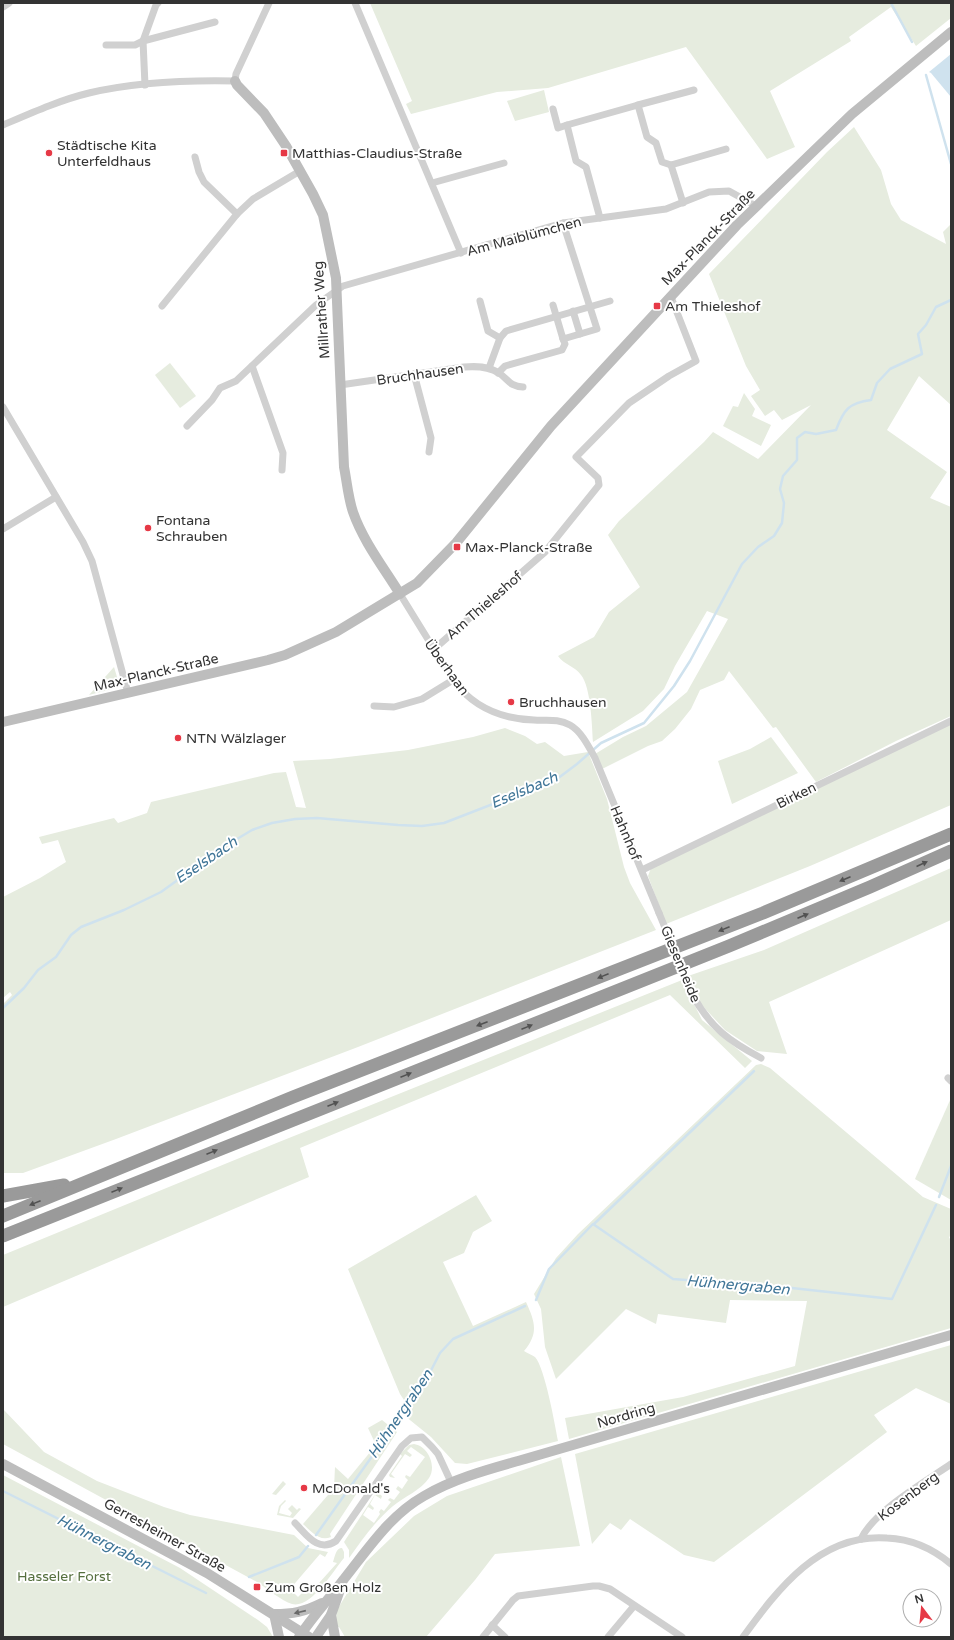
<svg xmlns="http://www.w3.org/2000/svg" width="954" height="1640" font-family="'Varela Round',sans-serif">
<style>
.green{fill:#e6ecdf}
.water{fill:#cfe2ee}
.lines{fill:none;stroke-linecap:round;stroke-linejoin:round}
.stream{stroke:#cfe2ee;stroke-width:2.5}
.street{stroke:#d0d0d0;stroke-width:7}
.secondary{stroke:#bdbdbd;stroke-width:10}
.highway{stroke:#9a9a9a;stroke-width:13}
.street-bridge{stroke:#d0d0d0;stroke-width:7}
.oneway{fill:#525252}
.oneway2{fill:#6a6a6a}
.poi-dot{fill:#e63946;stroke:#fff;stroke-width:1.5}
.labels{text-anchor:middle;stroke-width:4;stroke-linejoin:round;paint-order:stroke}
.poi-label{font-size:14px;fill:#333;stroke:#fff;text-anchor:start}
.street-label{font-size:14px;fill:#333;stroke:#fff}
.park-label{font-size:14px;fill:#56703f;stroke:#fff}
.water-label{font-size:15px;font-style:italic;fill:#3f7597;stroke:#fff}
</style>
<rect width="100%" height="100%" fill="#fff"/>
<g class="green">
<polygon points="370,3 951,3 951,18 916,46 891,7 849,37 851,41 770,91 795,147 767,159 686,47 548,88 497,92 411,114 406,104 412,101"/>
<polygon points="544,90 549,112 515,121 507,101"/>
<path d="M 854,127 L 881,170 L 891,204 L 901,220 L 946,244 L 943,232 L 951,224 L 951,405 L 919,376 L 887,430 L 947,472 L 930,498 L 951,507 L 951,716 L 896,741 L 816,782 L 776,727 L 773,728 L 729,671 L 724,680 L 700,690 L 691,709 L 675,729 L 662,741 L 648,746 L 602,769 L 595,754 L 623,737 L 646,726 L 687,692 L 728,619 L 707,611 L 675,666 L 664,689 L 643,711 L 593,742 C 592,726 591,687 581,675 C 575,666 564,665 558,656 L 594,637 L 609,612 L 640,587 L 608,535 L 619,521 L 704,442 L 713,432 L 758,459 L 811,405 L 782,420 L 774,410 L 765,416 L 751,396 L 760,390 L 746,366 L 709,274 L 827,152 Z"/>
<polygon points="170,363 196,396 180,408 155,375"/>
<polygon points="744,393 755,409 752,416 771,425 761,446 723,426 733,406 738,407"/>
<polygon points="114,667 117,677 115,687 108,690 89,695"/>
<polygon points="951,723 951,805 810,866 666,924 648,876 651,868"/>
<polygon points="505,728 525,736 537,744 545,742 564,756 588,752 607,799 624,867 630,883 656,930 358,1047 116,1139 23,1173 3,1173 3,1004 12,995 10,992 3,998 3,897 40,878 66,862 58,840 42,844 39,837 114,818 118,823 147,813 151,802 274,773 286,772 296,807 306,808 293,761 330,759 408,750 473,737"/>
<polygon points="771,737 798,773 732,804 718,761 750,749"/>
<polygon points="951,868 951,920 769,1002 787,1054 757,1051 725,1030 699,1002 688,976 764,950"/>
<polygon points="682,980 702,1020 752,1061 745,1068 670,995 300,1148 309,1177 3,1307 3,1255 274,1144"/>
<polygon points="761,1064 770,1068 923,1197 951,1209 951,1233 949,1238 951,1239 951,1328 569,1439 565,1418 683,1397 795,1366 807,1301 730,1300 726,1323 658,1314 656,1324 626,1309 556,1379 545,1347 541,1309 534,1294 556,1258 578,1234 756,1065"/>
<polygon points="951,1098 951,1200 915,1179"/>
<path d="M 476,1195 L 492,1221 L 473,1232 L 464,1253 L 443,1262 L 473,1326 L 526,1302 C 535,1322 539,1333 524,1351 C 527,1353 532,1355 535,1357 C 545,1368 555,1425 558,1441 L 467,1464 L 455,1463 L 431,1437 L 400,1412 L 406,1403 L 400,1394 L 348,1269 Z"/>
<polygon points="951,1345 951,1404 916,1388 874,1415 887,1432 714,1562 684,1555 630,1519 621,1530 610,1523 592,1544 575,1454"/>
<path d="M 3,1409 L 44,1452 L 97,1481 L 164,1507 L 190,1515 L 294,1535 L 308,1548 L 328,1552 L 325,1557 L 320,1554 L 290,1589 L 298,1597 L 306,1589 L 311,1592 L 337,1563 L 333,1562 C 335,1556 336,1548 342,1548 L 344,1552 L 344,1558 C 333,1571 311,1609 292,1604 C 282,1601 266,1588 257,1582 L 3,1444 Z"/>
<path d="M 382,1420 L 397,1432 L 330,1534 L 331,1537 C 319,1542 311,1531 303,1524 L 334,1488 L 335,1467 L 348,1479 L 376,1445 L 368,1428 Z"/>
<path d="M 414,1444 C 428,1446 437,1466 429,1478 C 421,1490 404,1497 393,1506 C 375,1521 362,1540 349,1558 L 349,1550 L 344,1542 L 380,1487 L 378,1493 L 382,1496 L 381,1499 L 375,1495 L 370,1504 L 374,1508 L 373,1510 L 368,1507 L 363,1515 L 374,1523 L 380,1514 L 379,1512 L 381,1509 L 384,1511 L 391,1502 L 388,1500 L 390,1498 L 394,1500 L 400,1492 L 396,1489 L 398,1486 L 402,1489 L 408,1480 L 405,1477 L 406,1475 L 410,1477 L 425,1457 L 411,1447 L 407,1451 L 412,1455 L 410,1457 L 405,1454 L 391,1474 L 395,1478 L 390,1477 L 389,1475 L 402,1456 L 400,1454 L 409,1445 Z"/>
<polygon points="561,1457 580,1546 495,1554 475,1580 426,1637 345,1637 339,1627 335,1627 337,1610 366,1562 414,1516 447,1496"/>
<polygon points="3,1475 180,1568 258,1620 267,1627 273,1637 3,1637"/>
<polygon points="283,1481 286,1484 276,1495 272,1494"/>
<polygon points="285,1500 286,1501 281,1506 279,1513 290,1516 292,1513 288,1509 292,1505 297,1510 299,1508 301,1509 293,1518 277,1515 279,1506"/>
</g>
<polygon class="water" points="951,54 951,97 931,73 929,72"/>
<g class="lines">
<g class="stream">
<polyline points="891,3 912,42"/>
<polyline points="926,75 951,164"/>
<path d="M 3,1008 L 24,988 L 38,970 L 56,957 L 71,935 L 81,927 L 124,910 L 161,892 L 222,848 L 252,830 L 272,823 L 295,819 L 317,818 L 398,825 L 422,826 L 444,823 L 557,779 L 577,764 L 601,743 L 644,723 L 674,686 L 690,661 L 742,564 L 758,547 L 774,536 L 782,523 L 784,503 L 780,489 L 783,476 L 797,460 L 797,438 L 805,432 L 816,434 L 836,430 C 844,409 849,403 871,400 L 877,383 L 890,369 L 922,354 L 918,334 L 926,325 L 936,307 L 951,300"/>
<polyline points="939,1197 951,1166"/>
<polyline points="594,1224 754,1071"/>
<polyline points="536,1300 549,1269 593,1224 673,1279 792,1288 892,1299 936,1205"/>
<polyline points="3,1491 206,1593"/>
<polyline points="316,1535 425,1382 440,1353 453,1339 525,1306"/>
<polyline points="249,1577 299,1557 308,1546"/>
</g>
<g class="street">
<polyline points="355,3 461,253"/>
<polyline points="3,7 9,3"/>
<polyline points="106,45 135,45 143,41 215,22"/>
<polyline points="145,85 143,41 156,5 158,3"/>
<polyline points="638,105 694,90"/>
<polyline points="553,109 558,128 567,125"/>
<path d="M 3,125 C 31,113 60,100 89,93 C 136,82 187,80 235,81 L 236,74 L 269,3"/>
<polyline points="195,157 199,172 204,182 237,214"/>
<polyline points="671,165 726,149"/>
<polyline points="432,183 504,163"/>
<polyline points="600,218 586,167 576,161 567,125 638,105 647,137 656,143 662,162 671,165 683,203"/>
<polyline points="480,301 488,331 500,338"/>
<polyline points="553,305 563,339 597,329 563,223"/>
<polyline points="162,306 237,214 253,199 300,171"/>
<polyline points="573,311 580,334"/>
<polyline points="252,366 283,453 282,470"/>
<polyline points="489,368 500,338 506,331 610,301"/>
<polyline points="498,373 505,366 562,350 565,344 563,339"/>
<polyline points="414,374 431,438 429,452"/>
<path d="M 340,385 L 464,367 C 476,366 488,366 499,373 C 509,380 509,386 523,387"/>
<polyline points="3,407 83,542 92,561 128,693"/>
<polyline points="187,426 212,400 220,388 236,381 316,305 343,286 563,223 666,209 709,192 729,191 756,206"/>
<polyline points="3,529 56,497"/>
<path d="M 400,594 L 453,680 C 473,707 501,719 534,720 C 546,721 558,718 570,725 C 581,731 589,747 595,758 L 659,913"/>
<polyline points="433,650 545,552 599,485 598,478 576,457 629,403 669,376 696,361 671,297"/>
<polyline points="374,706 394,707 422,699 453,680"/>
<polyline points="642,870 951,721"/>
<path d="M 693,996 C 711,1028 729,1041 761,1058"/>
<polyline points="948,1078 951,1081"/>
<path d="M 295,1523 C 307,1535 318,1553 336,1541 L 402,1446 L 411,1438 L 422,1437 L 432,1447 L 438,1454 L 451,1482"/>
<path d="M 861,1539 C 874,1511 925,1482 951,1464"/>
<polyline points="492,1625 505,1637"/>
<polyline points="483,1637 513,1600 518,1596 593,1586 599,1586 610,1589 682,1637"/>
<polyline points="608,1637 634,1606"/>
<path d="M 743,1637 C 778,1589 820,1533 887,1538 C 912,1539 932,1548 951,1564"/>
</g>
<g class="secondary">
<path d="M 235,81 L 237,85 L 264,113 L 286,146 L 313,194 L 323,215 L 336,278 L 344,467 C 347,482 348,497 353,512 C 363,541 384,568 400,594"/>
<polyline points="3,722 268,660 285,655 336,632 417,583 456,543 551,426 737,225 852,114 951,32"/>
<polyline points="3,1464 207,1573 309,1637"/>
<path d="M 274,1614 C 293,1614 304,1612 322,1603"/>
<polyline points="274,1614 279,1637"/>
<polyline points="331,1615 335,1637"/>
<path d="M 299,1637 C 313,1616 329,1599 344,1579 C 368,1549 390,1515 424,1496 C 453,1479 486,1470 518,1461 L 951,1335"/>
<polyline points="316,1637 331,1615 341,1587"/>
</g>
<g class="highway">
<polyline points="3,1196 64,1185"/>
<polyline points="3,1216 293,1097 763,913 951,834"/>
<polyline points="3,1236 729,946 870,887 951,851"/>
</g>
<polyline class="street-bridge" points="659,913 693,996"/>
</g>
<defs><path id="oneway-solid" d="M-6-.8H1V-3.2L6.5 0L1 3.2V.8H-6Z"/></defs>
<g class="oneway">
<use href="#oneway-solid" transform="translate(922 864) rotate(-24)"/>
<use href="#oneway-solid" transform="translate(845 879) rotate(157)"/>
<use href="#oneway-solid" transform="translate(803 916) rotate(-23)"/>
<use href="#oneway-solid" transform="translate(724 929) rotate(158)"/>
<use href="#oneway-solid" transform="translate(603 976) rotate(158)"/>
<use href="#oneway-solid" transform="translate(482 1024) rotate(159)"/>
<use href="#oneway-solid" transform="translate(527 1027) rotate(-22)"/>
<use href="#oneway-solid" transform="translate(406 1075) rotate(-22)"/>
<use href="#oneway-solid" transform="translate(333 1104) rotate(-22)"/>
<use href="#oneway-solid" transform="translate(212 1152) rotate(-22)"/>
<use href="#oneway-solid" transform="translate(117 1190) rotate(-22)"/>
<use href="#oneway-solid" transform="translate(35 1203) rotate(158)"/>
</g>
<use class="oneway2" href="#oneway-solid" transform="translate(300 1612) rotate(167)"/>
<g class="poi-dot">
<circle cx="49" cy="153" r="4"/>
<rect x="280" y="149" width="8" height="8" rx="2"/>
<rect x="653" y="302" width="8" height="8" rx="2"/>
<circle cx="148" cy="528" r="4"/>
<rect x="453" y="543" width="8" height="8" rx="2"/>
<circle cx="511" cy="702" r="4"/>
<circle cx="178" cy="738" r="4"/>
<circle cx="304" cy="1488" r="4"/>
<rect x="253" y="1583" width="8" height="8" rx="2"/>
</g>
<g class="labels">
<g class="poi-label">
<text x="57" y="150">Städtische Kita<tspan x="57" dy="16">Unterfeldhaus</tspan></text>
<text x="292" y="158">Matthias-Claudius-Straße</text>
<text x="665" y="311">Am Thieleshof</text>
<text x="156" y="525">Fontana<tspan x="156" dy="16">Schrauben</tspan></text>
<text x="465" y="552">Max-Planck-Straße</text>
<text x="519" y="707">Bruchhausen</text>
<text x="186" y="743">NTN Wälzlager</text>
<text x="312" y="1493">McDonald's</text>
<text x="265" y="1592">Zum Großen Holz</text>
</g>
<g class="street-label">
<text transform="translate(524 236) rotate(-15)" y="5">Am Maiblümchen</text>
<text transform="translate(708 237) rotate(-46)" y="5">Max-Planck-Straße</text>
<text transform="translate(321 310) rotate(-94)" y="5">Millrather Weg</text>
<text transform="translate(420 374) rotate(-8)" y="5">Bruchhausen</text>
<text transform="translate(484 605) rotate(-41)" y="5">Am Thieleshof</text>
<text transform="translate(447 667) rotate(54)" y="5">Überhaan</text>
<text transform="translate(156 672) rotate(-13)" y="5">Max-Planck-Straße</text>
<text transform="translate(796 795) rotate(-26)" y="5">Birken</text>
<text transform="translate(626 833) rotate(67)" y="5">Hahnhof</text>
<text transform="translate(681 964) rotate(67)" y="5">Giesenheide</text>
<text transform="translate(626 1415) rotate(-16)" y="5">Nordring</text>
<text transform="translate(908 1496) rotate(-37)" y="5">Kosenberg</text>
<text transform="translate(165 1535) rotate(29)" y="5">Gerresheimer Straße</text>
</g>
<g class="park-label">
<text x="64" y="1581">Hasseler Forst</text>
</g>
<g class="water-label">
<text transform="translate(524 790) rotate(-23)" y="5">Eselsbach</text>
<text transform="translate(206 860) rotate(-34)" y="5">Eselsbach</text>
<text transform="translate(738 1285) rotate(5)" y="5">Hühnergraben</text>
<text transform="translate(400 1414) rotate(-56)" y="5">Hühnergraben</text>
<text transform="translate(104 1542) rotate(27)" y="5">Hühnergraben</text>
</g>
</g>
<rect width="954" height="1640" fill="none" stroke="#333333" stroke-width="8"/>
<g transform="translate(922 1608) rotate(344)"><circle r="19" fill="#ffffff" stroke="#adadad"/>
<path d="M0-3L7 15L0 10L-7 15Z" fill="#e63946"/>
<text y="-6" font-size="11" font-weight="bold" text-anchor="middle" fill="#333333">N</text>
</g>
</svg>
